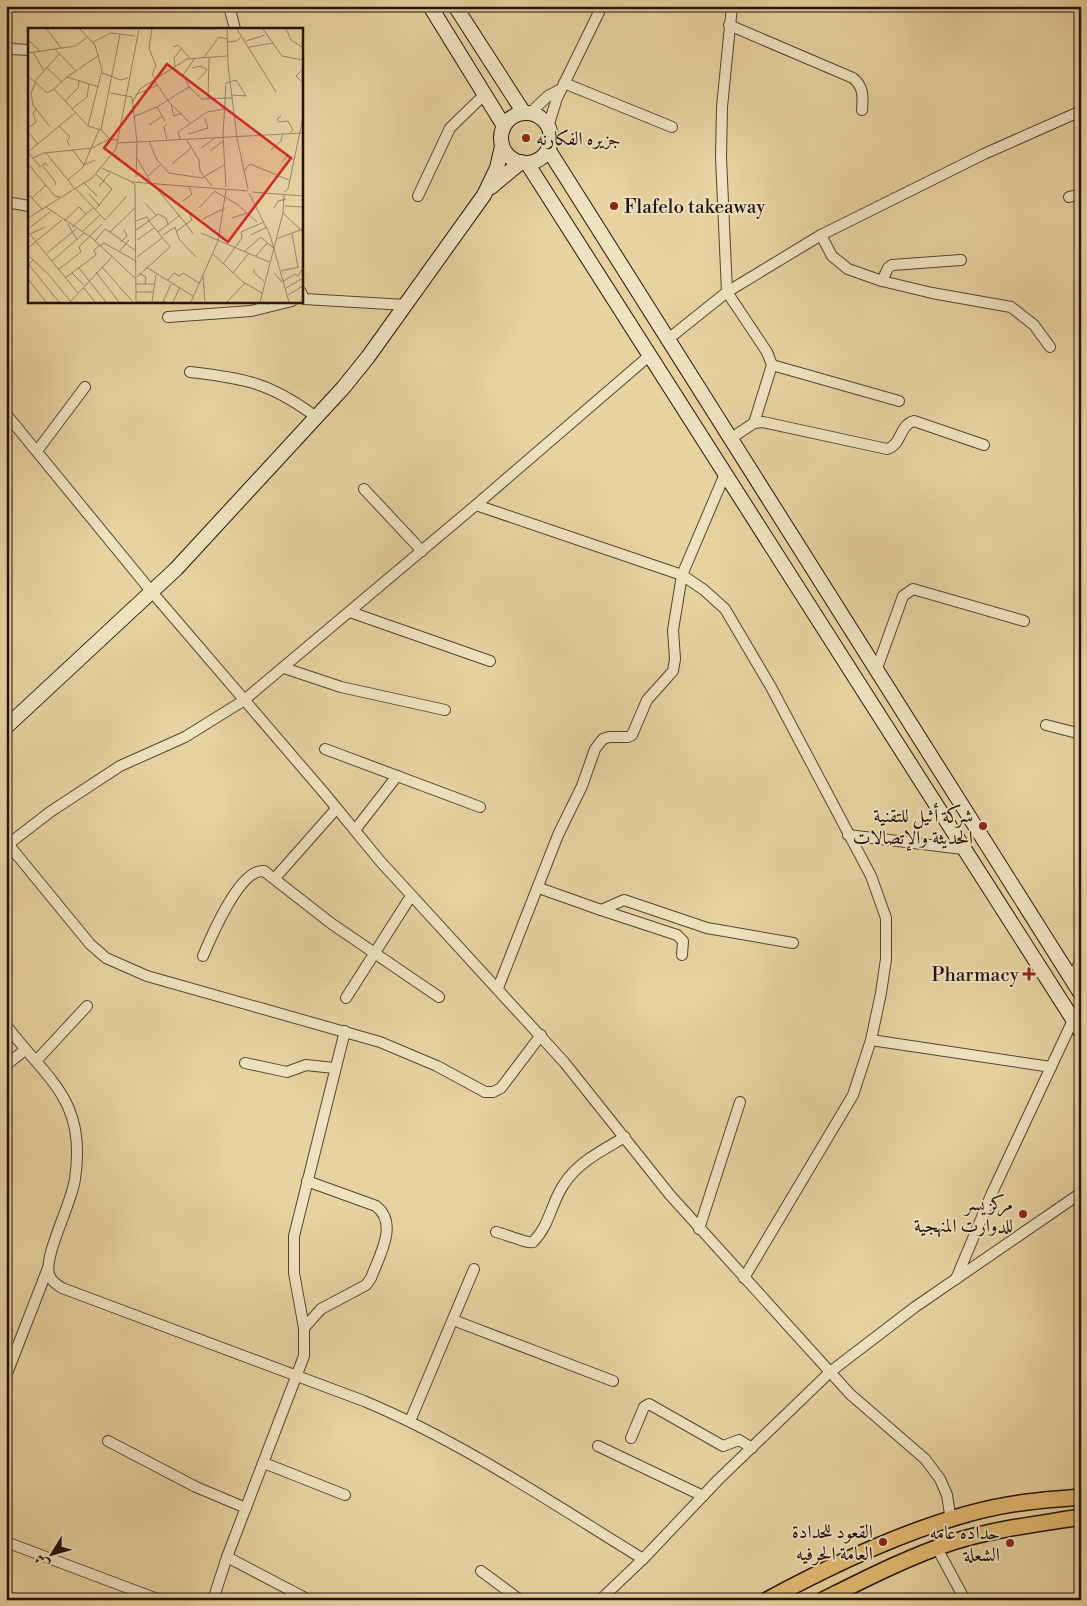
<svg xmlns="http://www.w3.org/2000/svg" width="1087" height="1606" font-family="'Libre Bodoni',Amiri,serif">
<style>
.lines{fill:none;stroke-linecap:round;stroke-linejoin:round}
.street-casing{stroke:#544332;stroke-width:12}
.secondary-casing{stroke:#23130e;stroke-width:16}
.primary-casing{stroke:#23130e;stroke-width:18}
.street{stroke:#efe2c1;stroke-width:10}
.secondary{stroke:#efe2c1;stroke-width:14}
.primary{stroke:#e4ba70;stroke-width:15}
.poi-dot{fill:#8f2418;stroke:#efe2c1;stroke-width:2}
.labels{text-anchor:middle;stroke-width:4;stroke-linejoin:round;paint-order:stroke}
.poi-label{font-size:19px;fill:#23130e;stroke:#efe2c1;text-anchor:end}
.inset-road{fill:none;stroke:#998666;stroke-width:1}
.view{fill:#d62828;fill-opacity:0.15;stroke:#d62828;stroke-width:2.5}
.inset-edge{fill:none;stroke:#23130e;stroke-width:2.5}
</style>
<rect width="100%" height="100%" fill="#e7d3a0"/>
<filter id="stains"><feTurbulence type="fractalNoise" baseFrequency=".004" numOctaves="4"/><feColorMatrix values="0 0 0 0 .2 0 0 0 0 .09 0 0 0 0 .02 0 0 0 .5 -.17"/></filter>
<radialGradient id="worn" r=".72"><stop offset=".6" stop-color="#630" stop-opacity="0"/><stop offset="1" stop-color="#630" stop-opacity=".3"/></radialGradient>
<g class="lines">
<defs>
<g id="street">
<polyline points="229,6 235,29"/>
<polyline points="732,6 722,107 721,157 727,292 767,352 772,365 754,423"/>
<polyline points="870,6 871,7"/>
<path d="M 729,25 L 853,78 C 864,87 863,97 862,110"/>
<polyline points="6,45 12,49 29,50"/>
<polyline points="564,83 672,127"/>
<polyline points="530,113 548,96 561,89"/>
<polyline points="548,127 557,98 602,6"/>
<polyline points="418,196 450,128 484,95"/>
<polyline points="1069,197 1081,194"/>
<polyline points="6,202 29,206"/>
<polyline points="821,235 832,256 848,269 882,281 932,293 1011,307 1034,325 1050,347"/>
<polyline points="882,281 888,268 892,265 961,260"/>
<polyline points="301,292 304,299 406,305"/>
<polyline points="168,317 251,311 292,301"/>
<polyline points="667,340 727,292 821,235 984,154 1081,111"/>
<polyline points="772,365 899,401"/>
<path d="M 190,372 C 244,378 271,383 316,417"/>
<polyline points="6,414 151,591 325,794 380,861 564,1062 670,1195 850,1394 925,1459 940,1479 947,1495 951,1520"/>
<path d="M 730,439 L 754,423 L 763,422 L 887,449 C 902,445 899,425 914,421 L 984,445"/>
<polyline points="37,451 85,387"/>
<polyline points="364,489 422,551"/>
<polyline points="476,505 682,575 704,590 725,609 771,687 871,876 886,918 886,959 881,993 871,1040 853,1095 744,1278"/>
<polyline points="350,612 490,661"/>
<polyline points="284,668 341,687 445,710"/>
<polyline points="876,671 903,596 913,589 1024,621"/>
<polyline points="1046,725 1081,734"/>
<polyline points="325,749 480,807"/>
<polyline points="355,830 397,776"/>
<polyline points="848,835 963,849"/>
<polyline points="8,844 90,944 106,958 147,976 380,1042 437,1066 485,1092 493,1092 501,1088 541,1035"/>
<polyline points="6,846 50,812 120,766 185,737 243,701 476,505 649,356"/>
<polyline points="275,878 336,809"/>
<polyline points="539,888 601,910 624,900 707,928 793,943"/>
<polyline points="601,910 677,935 683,941 682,955"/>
<path d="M 203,956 C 211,937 240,868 264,871 L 332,924 L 439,997"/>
<polyline points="1072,980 1081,959"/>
<polyline points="498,988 558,835 582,786 595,749 603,739 609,737 628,737 632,735 647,700 673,671 675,659 673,630 682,575 725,474"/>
<polyline points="346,998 411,896"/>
<path d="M 6,1025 C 47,1080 87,1099 75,1179 C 72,1203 44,1254 49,1274 C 51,1281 56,1284 62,1288 L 364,1401 C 462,1442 552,1503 643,1559"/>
<polyline points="871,1040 1051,1067"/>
<polyline points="37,1060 87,1006"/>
<polyline points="245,1063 287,1072 306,1065 334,1068"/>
<polyline points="6,1065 25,1050"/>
<polyline points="699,1229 740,1102"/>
<path d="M 496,1232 C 505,1234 528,1244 533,1242 C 550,1225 551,1203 564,1184 C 578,1162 603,1150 625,1137"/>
<polyline points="956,1279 992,1193 1073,1020"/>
<polyline points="453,1320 613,1381"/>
<path d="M 304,1328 L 321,1309 L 366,1285 L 371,1278 C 379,1256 399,1224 376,1206 L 307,1181"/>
<polyline points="6,1376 48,1268"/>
<polyline points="410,1421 474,1269"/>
<polyline points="631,1438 644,1407 649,1404 723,1446 739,1440 752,1448"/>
<polyline points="108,1441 196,1487 246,1508"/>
<polyline points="598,1446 703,1496"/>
<polyline points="264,1463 345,1495"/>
<polyline points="6,1542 160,1600"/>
<polyline points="937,1548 965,1600"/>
<polyline points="227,1557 309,1600"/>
<polyline points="481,1571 520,1600"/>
<polyline points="213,1600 227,1557 304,1356 304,1328 294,1273 294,1236 345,1031"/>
<polyline points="600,1600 643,1559 718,1480 830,1372 915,1307 1081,1193"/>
</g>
<g id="secondary">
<polyline points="430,6 504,126"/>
<polyline points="455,6 524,113"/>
<circle cx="526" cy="138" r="25"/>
<polyline points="548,149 1081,994"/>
<polyline points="527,163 1081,1032"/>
<polyline points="491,187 521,162"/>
<polyline points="6,727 176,569 343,388 368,357 484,195 497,168 502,146"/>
</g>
<g id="primary">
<path d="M 767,1600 C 839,1561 939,1514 1020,1503 C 1040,1500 1061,1499 1081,1497"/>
<path d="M 823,1600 C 865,1579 908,1557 953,1542 C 994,1529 1038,1524 1081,1517"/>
</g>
</defs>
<use href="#street" class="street-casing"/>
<use href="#secondary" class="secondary-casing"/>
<use href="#primary" class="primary-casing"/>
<use href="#street" class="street"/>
<use href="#secondary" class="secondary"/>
<use href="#primary" class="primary"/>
</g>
<g class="poi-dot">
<circle cx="526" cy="138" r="5"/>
<circle cx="614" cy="206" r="5"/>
<circle cx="983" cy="826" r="5"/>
<path d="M1026.5 966.5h5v5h5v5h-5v5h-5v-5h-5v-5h5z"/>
<circle cx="1023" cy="1214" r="5"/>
<circle cx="883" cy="1542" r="5"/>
<circle cx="1010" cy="1543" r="5"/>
</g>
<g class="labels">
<g class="poi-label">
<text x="536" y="145" text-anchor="start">جزيره الفكارنه</text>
<text x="624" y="213" text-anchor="start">Flafelo takeaway</text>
<text x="973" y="822">شركة أثيل للتقنية<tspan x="973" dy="22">الحديثة والإتصالات</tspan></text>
<text x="1019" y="981">Pharmacy</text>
<text x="1013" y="1210">مركز يسر<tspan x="1013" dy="22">للدوارت المنهجية</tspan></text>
<text x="873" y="1538">القعود للحدادة<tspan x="873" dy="22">العامة الحرفيه</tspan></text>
<text x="1000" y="1539">حداده عامه<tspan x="1000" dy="22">الشعلة</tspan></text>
</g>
</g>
<g transform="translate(28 28)">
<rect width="275" height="275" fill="#e7d3a0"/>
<path class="inset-road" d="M 19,1 L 33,20M 52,1 L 67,17 L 74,42 L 60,98M 124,1 L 121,20 L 128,38 L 124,46 L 127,51M 166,1 L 188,1M 199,1 L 200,37 L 209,110 L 220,161M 209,1 L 248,64M 235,1 L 254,28 L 275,32M 258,1 L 263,12 L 274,19M 0,12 L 12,23M 218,13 L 237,7M 65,14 L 83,5 L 107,8M 199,14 L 209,13 L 213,9M 145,19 L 150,17 L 162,30M 221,19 L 245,15M 27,21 L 47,42M 5,24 L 16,43M 0,25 L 47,18 L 60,9M 176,29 L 191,9 L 199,11M 147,38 L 146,30 L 153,21M 19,40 L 34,54M 164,40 L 173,38 L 179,42 L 170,52M 275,41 L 268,48 L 275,55M 74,45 L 93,52 L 100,50M 0,48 L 19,65 L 26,61 L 60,98 L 73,102 L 82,111M 39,49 L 71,27M 126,52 L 141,74 L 163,96M 7,53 L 31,26M 8,54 L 3,65 L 5,77 L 22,99M 162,60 L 155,47 L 167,30M 26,61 L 39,49 L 71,59M 82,65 L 104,69 L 109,114 L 108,149M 107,67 L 130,57M 180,71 L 181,29M 37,73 L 50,60 L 51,53M 104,75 L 112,61 L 159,31 L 199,28M 143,76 L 146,88 L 154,85M 129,79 L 137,93M 44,81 L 59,69 L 61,56M 253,88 L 249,91 L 251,94 L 260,93 L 265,102 L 262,105M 105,89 L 129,79 L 161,59 L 174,71 L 204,70M 121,97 L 135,88M 31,98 L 42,109 L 39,113 L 42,118M 0,100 L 8,94 L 5,86 L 8,81M 73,102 L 92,6M 0,104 L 10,116M 160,106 L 180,100 L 177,90M 152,111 L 150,104 L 179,84 L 197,81M 158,111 L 171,132 L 172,143 L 184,158M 139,112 L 136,99 L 139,96M 121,113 L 129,132 L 141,145 L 174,150 L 196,137M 90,115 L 275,105M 64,120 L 81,111 L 89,112M 173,120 L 186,111M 44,121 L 56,137 L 67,132M 243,122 L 253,113 L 255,105M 182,123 L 195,113M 0,124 L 47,85M 0,124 L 12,139 L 17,135 L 20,138M 18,125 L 40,152M 5,130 L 16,125 L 64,120M 109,130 L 122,153M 254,134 L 259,128 L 266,132M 0,136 L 27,168 L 32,169M 144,136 L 163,120M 15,138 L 28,155 L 27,157M 74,140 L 104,154 L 220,163M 216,143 L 222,136 L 261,152M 119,149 L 132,137M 104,154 L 107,157 L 108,274M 56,155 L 69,168M 125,156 L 158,196 L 149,203M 71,158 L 82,145M 198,159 L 195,108 L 198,55 L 208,52 L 218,68 L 204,67M 46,160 L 40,152 L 55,139 L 71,102M 48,161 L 77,192 L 99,168M 186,163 L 209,176 L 229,194M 224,164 L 275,168M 256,164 L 260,161 L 275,89M 221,165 L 242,207 L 261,274M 0,166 L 14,181M 61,166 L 72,178M 4,170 L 18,157M 155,173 L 164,166 L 161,159M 117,175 L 128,187M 257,178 L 275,179M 18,179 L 64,210 L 108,251M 107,180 L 82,204 L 108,223M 171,180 L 186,164M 246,180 L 250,173 L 258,171M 67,182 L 84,161 L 68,146M 161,185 L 164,192 L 158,196 L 165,206M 255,185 L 275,204M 0,190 L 64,150 L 88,121 L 111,1M 204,190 L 219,185M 175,191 L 197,180M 36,193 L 51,179 L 58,186M 108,193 L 119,189 L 121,193 L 130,186 L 138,190 L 140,197M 40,196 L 49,212M 44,199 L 65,180M 0,201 L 22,184M 108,202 L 121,193 L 142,219 L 109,249M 0,204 L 50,265M 54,204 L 72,187M 130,204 L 152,187M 173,205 L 241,234M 2,206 L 17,199M 264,206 L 270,239M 135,207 L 147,199 L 151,211 L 168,229M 223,207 L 239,199M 248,211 L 275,201M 109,212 L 126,200M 67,213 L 77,201 L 82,204M 93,214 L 99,208 L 96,202M 72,218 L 76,215 L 108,233M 0,220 L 34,192M 217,223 L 233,209 L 245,220M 91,224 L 101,212M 19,225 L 48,201M 185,226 L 215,254 L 234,265M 0,227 L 22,248 L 43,274M 228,228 L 239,215M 109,229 L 134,210M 5,232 L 1,237 L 31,274M 24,233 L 56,205M 195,236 L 214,210 L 213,204 L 236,194M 74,239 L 105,274M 118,239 L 165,268M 51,240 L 78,274M 226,241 L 226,245 L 236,253M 30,242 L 53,224 L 51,219 L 74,196M 253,243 L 271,239M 68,244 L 91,274M 44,245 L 56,257M 111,245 L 118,249 L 117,256M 205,245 L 221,225M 246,245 L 254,254 L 267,246 L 270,248 L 275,240M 175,248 L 177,274M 37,250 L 68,227 L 66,222 L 72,217M 0,251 L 18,274M 139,253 L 146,245 L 151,248 L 155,245 L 171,255M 108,256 L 126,256M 55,259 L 67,274M 258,260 L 275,250M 108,264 L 125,264M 260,267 L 275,258M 42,274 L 83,230M 108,274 L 139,274M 124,274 L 128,247M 135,274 L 143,256M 145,274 L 152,259M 163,274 L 190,213 L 198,162M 199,274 L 217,255M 232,274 L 255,185 L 256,167"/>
<path class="view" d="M 139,36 L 263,130 L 200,214 L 76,120 Z"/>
<rect width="275" height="275" class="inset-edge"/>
</g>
<rect width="1087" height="1606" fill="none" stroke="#e7d3a0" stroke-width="25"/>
<rect x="8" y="8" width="1072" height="1591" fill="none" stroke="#23130e" stroke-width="2.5"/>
<rect x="12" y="12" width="1062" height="1581" fill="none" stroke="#23130e"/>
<g transform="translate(52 1554) rotate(233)" stroke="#efe2c1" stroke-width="4" paint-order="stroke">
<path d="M0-4L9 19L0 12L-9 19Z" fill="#23130e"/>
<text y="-8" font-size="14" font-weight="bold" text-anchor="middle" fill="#23130e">ش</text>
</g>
<rect width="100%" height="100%" filter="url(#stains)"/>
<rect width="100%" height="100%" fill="url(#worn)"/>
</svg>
